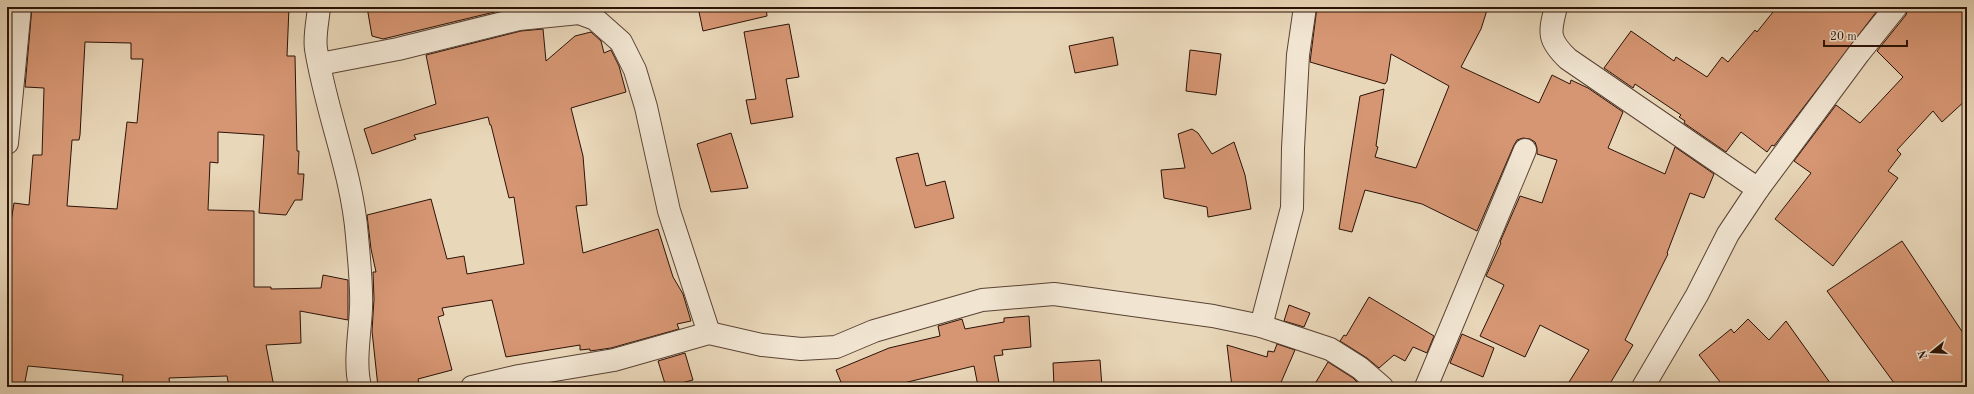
<svg xmlns="http://www.w3.org/2000/svg" width="1974" height="394" font-family="'Old Standard TT',serif">
<style>
.building{fill:#d69673;stroke:#2b1207;fill-rule:evenodd}
.lines{fill:none;stroke-linecap:round;stroke-linejoin:round}
.minor-casing{stroke:#5a4334;stroke-width:24}
.minor{stroke:#f1e5d2;stroke-width:22}
</style>
<rect width="100%" height="100%" fill="#e9d7b9"/>
<filter id="stains"><feTurbulence type="fractalNoise" baseFrequency=".005" numOctaves="4"/><feColorMatrix values="0 0 0 0 .2 0 0 0 0 .09 0 0 0 0 .02 0 0 0 .5 -.17"/></filter>
<radialGradient id="worn" r=".72"><stop offset=".6" stop-color="#630" stop-opacity="0"/><stop offset="1" stop-color="#630" stop-opacity=".3"/></radialGradient>
<g class="building">
<path d="M 32,7 L 289,7 L 287,56 L 295,56 L 297,151 L 299,151 L 298,174 L 304,174 L 302,200 L 295,200 L 286,215 L 259,213 L 264,135 L 218,132 L 218,163 L 210,162 L 208,210 L 254,211 L 254,287 L 271,287 L 271,289 L 321,288 L 323,275 L 348,280 L 348,320 L 300,311 L 301,343 L 266,345 L 274,387 L 229,387 L 227,376 L 169,378 L 170,387 L 122,387 L 123,375 L 28,366 L 24,387 L 7,387 L 7,247 L 14,203 L 29,205 L 33,155 L 42,155 L 44,88 L 25,87 ZM 85,42 L 131,43 L 131,59 L 143,59 L 137,123 L 127,122 L 117,209 L 67,206 L 72,140 L 79,140 L 80,135 Z"/>
<polygon points="367,7 515,7 383,39 372,36"/>
<polygon points="698,7 766,7 767,16 703,31"/>
<polygon points="1317,7 1488,7 1481,29 1461,67 1539,103 1552,75 1570,84 1571,80 1588,88 1623,112 1608,148 1665,174 1675,147 1714,174 1704,198 1690,193 1667,253 1668,254 1625,340 1633,345 1608,387 1566,387 1589,350 1540,325 1525,357 1480,336 1504,285 1486,276 1501,243 1500,242 1520,196 1542,203 1557,160 1537,154 1537,148 1535,142 1530,139 1523,138 1517,140 1514,145 1477,231 1422,204 1365,190 1352,232 1339,229 1360,96 1384,89 1376,146 1378,147 1375,157 1416,168 1449,86 1391,54 1387,81 1385,84 1310,62"/>
<polygon points="1777,7 1880,7 1774,146 1772,145 1767,152 1741,132 1726,152 1684,123 1685,121 1679,117 1681,115 1635,84 1633,88 1604,68 1631,31 1674,61 1676,57 1707,77 1722,57 1728,62 1755,30 1757,32"/>
<polygon points="1908,7 1967,7 1967,99 1942,122 1933,111 1897,150 1901,154 1888,171 1898,178 1833,266 1775,219 1811,173 1794,161 1836,105 1860,123 1903,77 1877,51 1906,15"/>
<polygon points="789,24 799,77 786,79 793,117 751,124 746,100 756,99 744,32"/>
<polygon points="543,29 546,61 575,36 591,32 601,41 604,53 611,50 619,66 626,92 571,108 583,156 587,205 576,206 583,253 658,229 673,277 683,294 691,321 677,324 679,329 611,348 590,351 590,349 580,350 580,345 506,357 492,300 442,308 444,315 438,317 452,370 418,379 420,387 378,387 372,331 374,299 373,272 376,272 371,249 367,215 431,199 447,259 464,256 467,274 524,264 514,197 509,198 491,125 490,125 488,117 414,135 416,139 372,154 364,129 436,104 426,55 521,31"/>
<polygon points="1113,37 1118,65 1075,73 1069,46"/>
<polygon points="1190,50 1221,54 1216,95 1186,91"/>
<polygon points="1192,129 1198,133 1212,154 1234,142 1245,175 1251,209 1208,217 1207,207 1164,198 1161,170 1185,168 1178,134"/>
<polygon points="731,133 748,188 711,192 697,144"/>
<polygon points="918,153 926,186 945,181 954,218 915,228 896,158"/>
<polygon points="1902,241 1967,339 1967,387 1897,387 1827,291"/>
<polygon points="1369,297 1434,336 1427,353 1413,347 1405,361 1394,355 1379,368 1367,358 1340,341 1344,335 1346,336"/>
<polygon points="1289,305 1310,313 1304,327 1284,321"/>
<polygon points="1029,316 1031,347 1002,350 1003,355 994,356 999,383 978,386 974,366 887,387 843,387 836,370 889,348 940,336 938,326 962,319 965,329 1004,322 1004,318"/>
<polygon points="1748,319 1769,340 1786,321 1833,387 1724,387 1699,355 1731,329 1734,333"/>
<polygon points="1462,334 1494,348 1483,377 1450,363"/>
<polygon points="1277,344 1295,350 1279,387 1232,387 1227,345 1267,357 1268,351 1274,352"/>
<polygon points="685,353 693,380 666,387 658,361"/>
<polygon points="1100,360 1102,387 1054,387 1053,363"/>
<polygon points="1328,362 1353,378 1359,384 1356,387 1313,387"/>
</g>
<g class="lines">
<defs>
<g id="minor">
<path d="M 319,7 C 318,20 314,36 316,49 C 326,112 352,172 357,236 C 359,259 362,285 361,308 C 360,334 354,361 360,387"/>
<path d="M 1556,7 C 1549,33 1548,40 1568,59 L 1758,189"/>
<polyline points="320,64 398,49 519,19 579,13 595,19 621,42 635,70 646,107 669,211 709,333"/>
<polyline points="7,143 20,7"/>
<polyline points="1261,326 1292,208 1293,148 1298,55 1305,7"/>
<polyline points="472,387 519,376 614,360 709,333 762,345 801,349 836,347 874,331 982,300 1054,294 1213,316 1261,326 1330,349 1360,368 1382,387"/>
<polyline points="1426,387 1525,150"/>
<polyline points="1643,387 1697,295 1728,234 1758,189 1859,53 1896,7"/>
</g>
</defs>
<use href="#minor" class="minor-casing"/>
<use href="#minor" class="minor"/>
</g>
<rect width="1974" height="394" fill="none" stroke="#e9d7b9" stroke-width="24"/>
<rect x="8" y="8" width="1958" height="378" fill="none" stroke="#2b1207" stroke-width="2"/>
<rect x="12" y="12" width="1950" height="370" fill="none" stroke="#2b1207"/>
<g transform="translate(1932 352) rotate(252)" stroke="#f1e5d2" stroke-width="3" paint-order="stroke">
<path d="M0-3L7 15L0 10L-7 15Z" fill="#2b1207"/>
<text y="-6" font-size="11" font-weight="bold" text-anchor="middle" fill="#2b1207">N</text>
</g>
<path d="M1824 40v6h83v-6" fill="none" stroke="#2b1207" stroke-width="2"/>
<text x="1830" y="40" font-size="12" fill="#2b1207" stroke="#f1e5d2" stroke-width="3" paint-order="stroke">20 m</text>
<rect width="100%" height="100%" filter="url(#stains)"/>
<rect width="100%" height="100%" fill="url(#worn)"/>
</svg>
